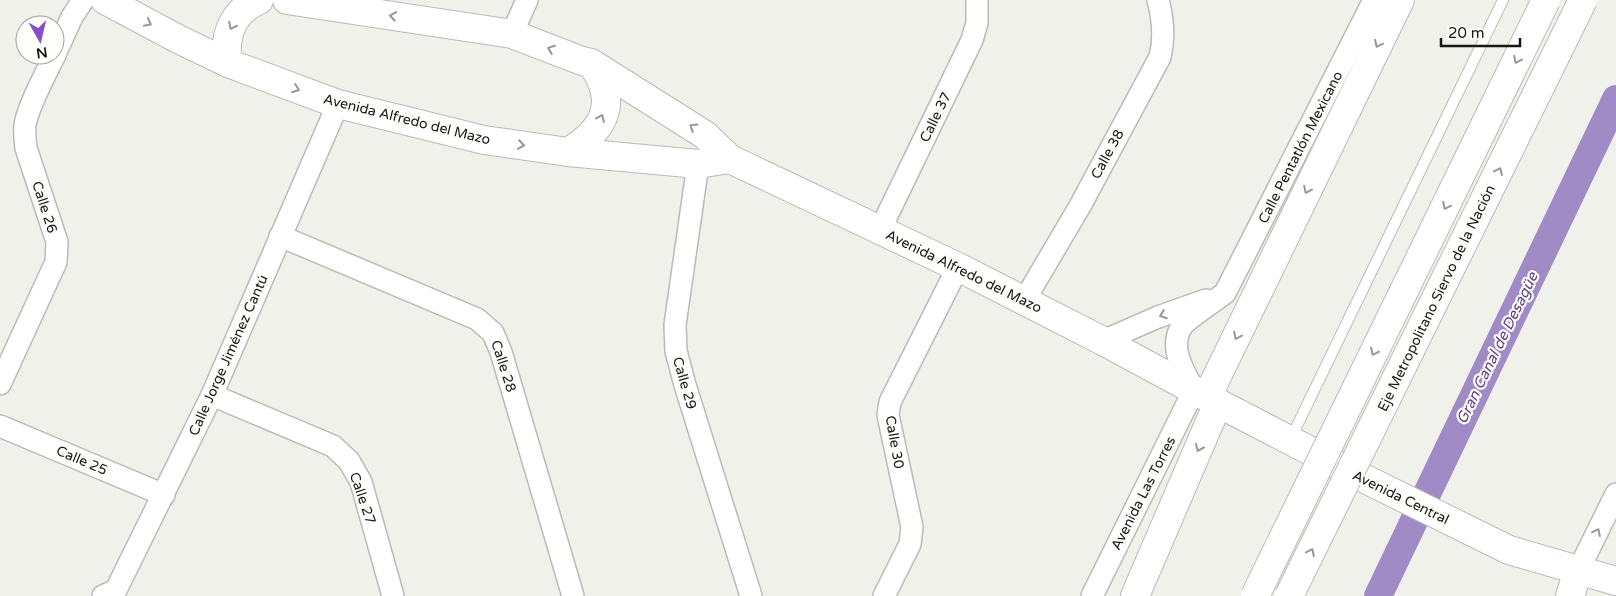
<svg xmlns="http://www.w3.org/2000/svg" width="1616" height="596" font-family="'Varela Round',sans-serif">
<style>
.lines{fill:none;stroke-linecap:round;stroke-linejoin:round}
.canal{stroke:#a18bc7;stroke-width:28}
.lane-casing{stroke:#babbb6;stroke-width:12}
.street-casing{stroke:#babbb6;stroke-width:24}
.secondary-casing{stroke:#babbb6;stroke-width:30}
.highway-casing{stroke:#babbb6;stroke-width:30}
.lane{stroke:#fff;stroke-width:10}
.street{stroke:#fff;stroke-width:21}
.secondary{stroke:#fff;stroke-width:28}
.highway{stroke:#fff;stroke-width:28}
.highway-bridge-casing{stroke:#babbb6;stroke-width:30;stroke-linecap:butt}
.highway-bridge{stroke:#fff;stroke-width:28}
.oneway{stroke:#979796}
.labels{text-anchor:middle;stroke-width:4.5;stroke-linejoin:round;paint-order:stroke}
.street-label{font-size:14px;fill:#171715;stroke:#fdfef9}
.water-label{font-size:15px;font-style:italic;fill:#5e3f89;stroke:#fdfef9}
</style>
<rect width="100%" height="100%" fill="#f0f1eb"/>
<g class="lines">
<polyline class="canal" points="1378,596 1616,99"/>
<defs>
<polyline id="lane" points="1290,440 1503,0"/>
<g id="street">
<polyline points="512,34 527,0"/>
<polyline points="55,54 72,17 83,0"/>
<polyline points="698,164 675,325 676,351 685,385 751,596"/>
<polyline points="880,230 972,40 977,23 977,0"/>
<polyline points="280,236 477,319 493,333 501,352 573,596"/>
<path d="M 1024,301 L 1080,206 L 1160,57 C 1165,37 1163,19 1158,0"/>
<polyline points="1103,341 1158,317 1206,300"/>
<path d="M 0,384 L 56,262 L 57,242 L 26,148 C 25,140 24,133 25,125 C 28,106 46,73 55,55"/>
<polyline points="212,395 333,446 349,461 361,482 393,596"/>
<polyline points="0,426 164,495"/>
<polyline points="1578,571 1616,494"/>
<polyline points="103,596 116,590 212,395 338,104"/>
<polyline points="884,596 910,544 912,527 888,415 890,402 958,267"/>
<path d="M 1092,596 L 1194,390 C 1184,372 1168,347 1182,326 C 1187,319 1216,300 1225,293 L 1374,0"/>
</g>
<g id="secondary">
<polyline points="105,0 178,39 228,63 338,104 484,140 568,152 698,164 730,159"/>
<polyline points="287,0 512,34 582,61 591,63 705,135 730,159 958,267 1103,341 1218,403 1351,472 1509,550 1616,581"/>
<path d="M 228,63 C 223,36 233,11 259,0"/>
<path d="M 568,152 C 595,136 616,113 601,80 C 599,74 594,68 591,63"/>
</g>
<g id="highway">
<polyline points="1207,397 1400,0"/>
<polyline points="1135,596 1218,403"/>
<polyline points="1570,596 1578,571"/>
</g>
</defs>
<use href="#lane" class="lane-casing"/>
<use href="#street" class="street-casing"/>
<use href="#secondary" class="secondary-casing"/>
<use href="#highway" class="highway-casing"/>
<use href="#lane" class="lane"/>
<use href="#street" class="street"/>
<use href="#secondary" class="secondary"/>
<use href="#highway" class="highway"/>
<defs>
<g id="highway-bridge">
<polyline points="1255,596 1546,0"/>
<polyline points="1289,596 1583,0"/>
</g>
</defs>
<use href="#highway-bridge" class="highway-bridge-casing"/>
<use href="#highway-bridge" class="highway-bridge"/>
</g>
<defs><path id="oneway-chevron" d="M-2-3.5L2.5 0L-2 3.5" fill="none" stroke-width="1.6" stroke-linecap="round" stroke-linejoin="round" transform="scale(1.25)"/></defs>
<g class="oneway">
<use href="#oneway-chevron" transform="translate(393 16) rotate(-171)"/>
<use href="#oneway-chevron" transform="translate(148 23) rotate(28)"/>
<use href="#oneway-chevron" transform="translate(232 26) rotate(117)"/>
<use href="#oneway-chevron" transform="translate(1378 44) rotate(116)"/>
<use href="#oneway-chevron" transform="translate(551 49) rotate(-159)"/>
<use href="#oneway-chevron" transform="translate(1517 60) rotate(116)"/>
<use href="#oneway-chevron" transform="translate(296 89) rotate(20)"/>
<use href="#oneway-chevron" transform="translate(601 118) rotate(-65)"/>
<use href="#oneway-chevron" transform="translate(693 127) rotate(-148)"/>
<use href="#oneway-chevron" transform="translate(521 145) rotate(8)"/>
<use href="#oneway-chevron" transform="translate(1499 171) rotate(-64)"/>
<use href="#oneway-chevron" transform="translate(1307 190) rotate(116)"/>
<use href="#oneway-chevron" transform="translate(1446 206) rotate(116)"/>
<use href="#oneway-chevron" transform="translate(1163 315) rotate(160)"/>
<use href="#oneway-chevron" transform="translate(1237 336) rotate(116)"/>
<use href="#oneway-chevron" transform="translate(1374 352) rotate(116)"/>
<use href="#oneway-chevron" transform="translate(1199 448) rotate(113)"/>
<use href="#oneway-chevron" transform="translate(1597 532) rotate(-64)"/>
<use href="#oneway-chevron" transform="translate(1311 552) rotate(-64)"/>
</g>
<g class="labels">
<g class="street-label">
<text transform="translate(935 117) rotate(-64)" y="5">Calle 37</text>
<text transform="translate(407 119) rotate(14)" y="5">Avenida Alfredo del Mazo</text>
<text transform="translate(1300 147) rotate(-63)" y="5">Calle Pentatlón Mexicano</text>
<text transform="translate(1107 154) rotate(-62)" y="5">Calle 38</text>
<text transform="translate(45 207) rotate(72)" y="5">Calle 26</text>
<text transform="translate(964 271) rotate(26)" y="5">Avenida Alfredo del Mazo</text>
<text transform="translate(1436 298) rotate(-64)" y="5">Eje Metropolitano Siervo de la Nación</text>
<text transform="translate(228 355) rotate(-66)" y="5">Calle Jorge Jiménez Cantú</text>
<text transform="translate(504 366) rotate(72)" y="5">Calle 28</text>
<text transform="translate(685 383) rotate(74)" y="5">Calle 29</text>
<text transform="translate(895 442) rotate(80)" y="5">Calle 30</text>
<text transform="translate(82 460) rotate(23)" y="5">Calle 25</text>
<text transform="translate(1143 493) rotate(-63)" y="5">Avenida Las Torres</text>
<text transform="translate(1401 497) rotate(26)" y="5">Avenida Central</text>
<text transform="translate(363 498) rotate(71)" y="5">Calle 27</text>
</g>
<g class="water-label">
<text transform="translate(1497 348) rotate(-64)" y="5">Gran Canal de Desagüe</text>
</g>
</g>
<g transform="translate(40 40) rotate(172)"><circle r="24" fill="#fdfef9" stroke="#a1a29e"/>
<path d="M0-4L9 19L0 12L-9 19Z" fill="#844ec6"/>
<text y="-8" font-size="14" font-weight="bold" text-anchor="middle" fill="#171715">N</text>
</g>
<path d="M1441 38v8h79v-8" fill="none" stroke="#171715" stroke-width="2.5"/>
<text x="1448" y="38" font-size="15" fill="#171715" stroke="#fdfef9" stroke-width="4" paint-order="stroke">20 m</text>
</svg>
